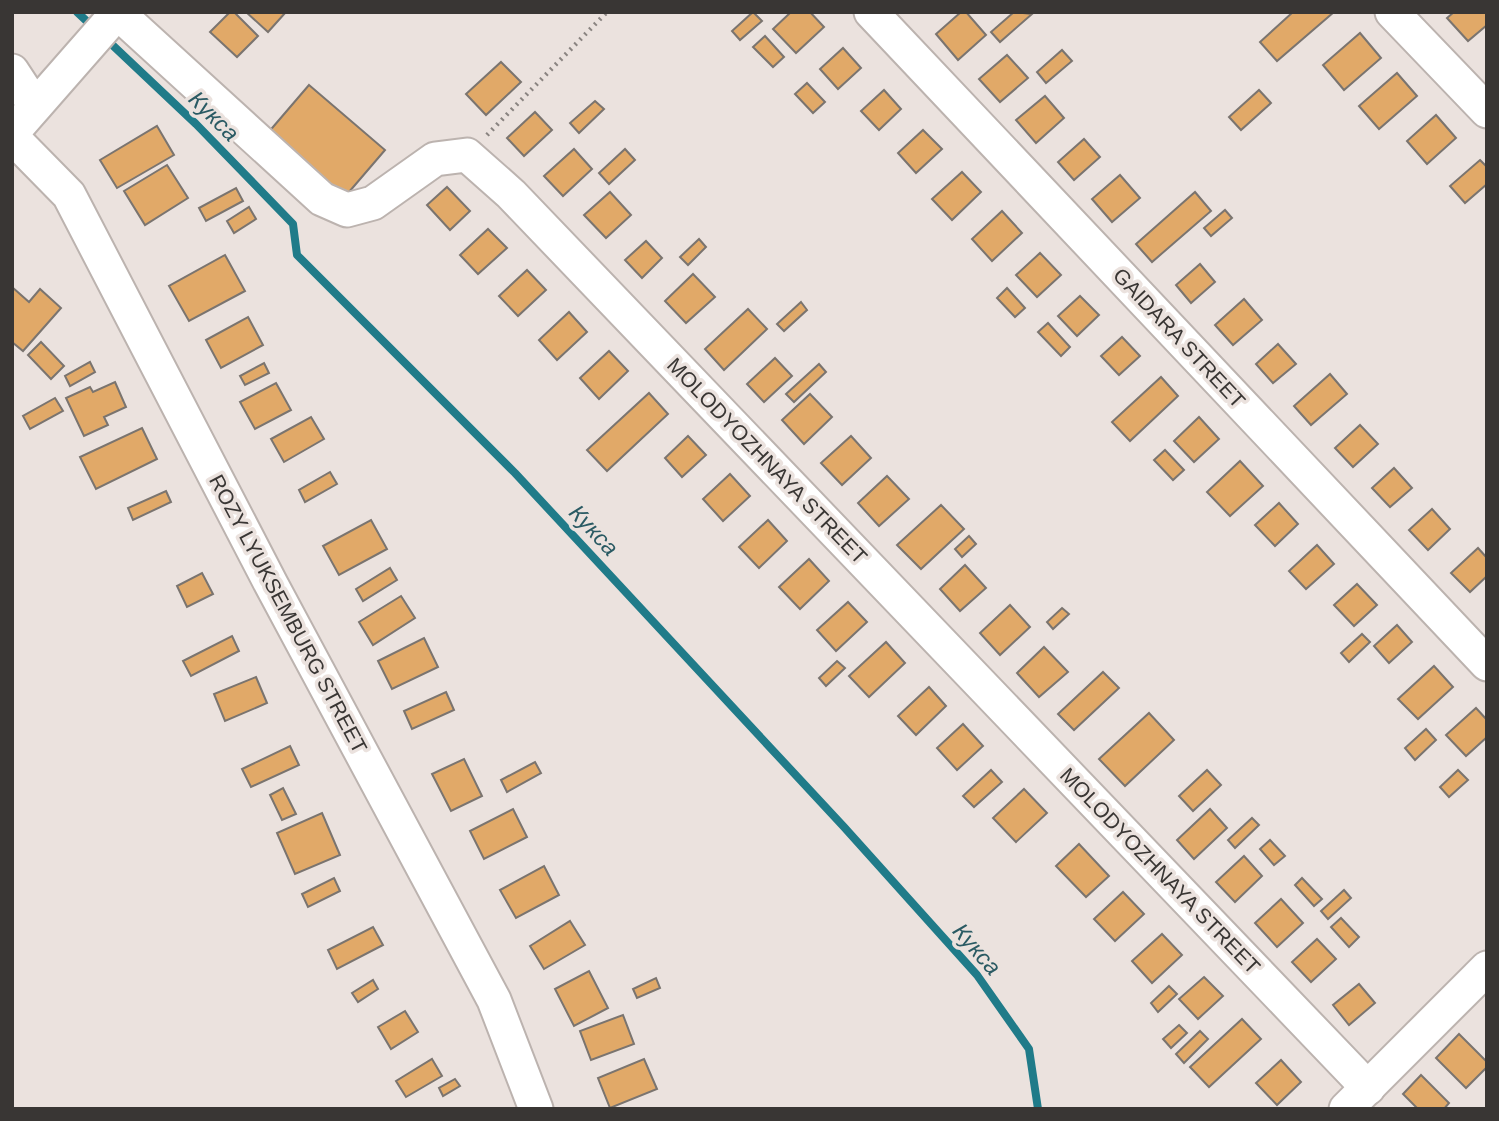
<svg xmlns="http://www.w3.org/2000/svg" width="1499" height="1121" font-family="Arial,sans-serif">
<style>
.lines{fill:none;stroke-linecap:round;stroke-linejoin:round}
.stream{stroke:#207b89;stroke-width:8}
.building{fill:#e1a968;stroke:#7a746f;stroke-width:2}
.minor-casing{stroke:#bcb3af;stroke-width:37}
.path{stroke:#8a8481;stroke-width:4.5;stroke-dasharray:2 5;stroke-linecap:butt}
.minor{stroke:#fff;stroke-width:33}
.labels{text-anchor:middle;stroke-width:7;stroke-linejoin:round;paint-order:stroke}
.street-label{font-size:21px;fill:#393634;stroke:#ebe2de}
.water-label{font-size:23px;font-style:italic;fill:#2a5a63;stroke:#ebe2de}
</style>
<rect width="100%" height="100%" fill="#ebe2de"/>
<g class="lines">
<g class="stream">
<polyline points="77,12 94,28"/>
<polyline points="106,39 196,124 293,224 297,255 515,473 844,827 977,975 1029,1049 1038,1109"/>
</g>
</g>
<g class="building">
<polygon points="230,12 234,12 258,36 237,57 210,32"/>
<polygon points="246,12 286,12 268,32"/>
<polygon points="753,12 762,21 740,40 732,31"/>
<polygon points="791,12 810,12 824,27 796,53 773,29"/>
<polygon points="961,12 966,12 986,35 958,60 936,34"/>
<polygon points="1014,12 1032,14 1000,42 991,32"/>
<polygon points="1293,12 1334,12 1277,61 1260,42"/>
<polygon points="1454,12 1487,12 1487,25 1468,41 1447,18"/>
<polygon points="1360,33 1381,58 1344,90 1323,65"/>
<polygon points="765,36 784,57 773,67 753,47"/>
<polygon points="843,48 861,68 838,89 820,69"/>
<polygon points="1062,50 1072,61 1046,83 1037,72"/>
<polygon points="1007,55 1028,78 1000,102 979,79"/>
<polygon points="501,62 521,82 486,115 466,94"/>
<polygon points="1397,73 1417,96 1379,129 1359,106"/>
<polygon points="807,83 825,102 813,113 795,94"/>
<polygon points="309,85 385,150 343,199 267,134"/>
<polygon points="884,90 901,109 879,130 861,111"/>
<polygon points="1259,90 1271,103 1241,130 1229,117"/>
<polygon points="1045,96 1064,118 1036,143 1016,120"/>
<polygon points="595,101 604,109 579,133 570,123"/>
<polygon points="535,112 552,130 524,156 507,138"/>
<polygon points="1436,115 1456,138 1427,164 1407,141"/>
<polygon points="157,126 174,155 117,188 100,160"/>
<polygon points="923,130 942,149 916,173 898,153"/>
<polygon points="1084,139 1100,157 1074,180 1058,162"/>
<polygon points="574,149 592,169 563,196 544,176"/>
<polygon points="625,149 635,160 609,184 599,173"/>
<polygon points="1480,160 1487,167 1487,184 1465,203 1450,186"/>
<polygon points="167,165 188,198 145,225 124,191"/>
<polygon points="962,172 981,192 952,220 932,199"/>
<polygon points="1120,175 1140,198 1112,222 1092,199"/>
<polygon points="447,187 470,211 450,230 427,205"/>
<polygon points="236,188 243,201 206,221 199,208"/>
<polygon points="610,192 631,215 606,238 584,215"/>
<polygon points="1195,192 1211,211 1152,262 1136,244"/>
<polygon points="249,207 256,219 234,233 227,221"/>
<polygon points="1225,210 1232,218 1211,236 1204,228"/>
<polygon points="1002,211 1022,233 992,261 972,239"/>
<polygon points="488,229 507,248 478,274 460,255"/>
<polygon points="699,239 706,247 688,265 680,257"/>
<polygon points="646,241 662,258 642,278 625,260"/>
<polygon points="1040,253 1061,275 1037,297 1016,275"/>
<polygon points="225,255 245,291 189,321 169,286"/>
<polygon points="1200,264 1215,282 1191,303 1176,285"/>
<polygon points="527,270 546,290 518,316 499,296"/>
<polygon points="693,274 715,297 686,323 665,301"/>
<polygon points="12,287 29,302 40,289 61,308 23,351 12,342"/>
<polygon points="1007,288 1025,308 1015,317 997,298"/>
<polygon points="1080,296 1099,315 1077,336 1058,316"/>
<polygon points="1244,299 1262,320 1233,345 1215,325"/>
<polygon points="801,302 807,310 784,331 777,324"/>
<polygon points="748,309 767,329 724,370 705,349"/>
<polygon points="569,312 587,332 557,360 539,340"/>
<polygon points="248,317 263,345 221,368 206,340"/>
<polygon points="1048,323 1070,347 1061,356 1038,332"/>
<polygon points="1122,337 1140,356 1119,375 1101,356"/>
<polygon points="41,342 64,366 51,379 28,355"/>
<polygon points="1278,344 1296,364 1273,383 1256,364"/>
<polygon points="609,351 628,371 599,399 580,378"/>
<polygon points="775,358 792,376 764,402 747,384"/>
<polygon points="90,362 95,372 70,386 65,376"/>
<polygon points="264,363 269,373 245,385 240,376"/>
<polygon points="819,364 826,372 794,402 786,394"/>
<polygon points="1330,374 1347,394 1311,425 1294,406"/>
<polygon points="1161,377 1178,396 1130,441 1112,422"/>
<polygon points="115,382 126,407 104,417 108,425 84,436 66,398 90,387 93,392"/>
<polygon points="276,383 291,410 255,429 240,402"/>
<polygon points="649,393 668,414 607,471 587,450"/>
<polygon points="810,394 832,417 804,444 782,420"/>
<polygon points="55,398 63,411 30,429 23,416"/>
<polygon points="311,417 324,439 284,462 271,439"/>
<polygon points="1199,417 1219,439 1194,462 1174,441"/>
<polygon points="1360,425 1378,444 1353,467 1335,448"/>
<polygon points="142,428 157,459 96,489 80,457"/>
<polygon points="688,436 706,455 682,477 665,458"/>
<polygon points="851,436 871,458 842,485 821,463"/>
<polygon points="1165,450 1184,470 1173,480 1154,460"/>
<polygon points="1240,461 1263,486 1230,516 1207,492"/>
<polygon points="1394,468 1412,488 1390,507 1372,488"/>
<polygon points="330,472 337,484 305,502 299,490"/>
<polygon points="730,474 750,496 723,521 703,499"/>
<polygon points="887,476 909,499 879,526 858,503"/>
<polygon points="166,491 171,502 133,520 128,508"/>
<polygon points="1279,503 1298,524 1275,546 1255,525"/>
<polygon points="941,505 964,529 921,569 897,545"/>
<polygon points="1432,509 1450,529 1428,550 1409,530"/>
<polygon points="371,520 387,549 339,575 323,546"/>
<polygon points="768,520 787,541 759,568 739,547"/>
<polygon points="969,536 976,544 962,557 955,549"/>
<polygon points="1317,545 1334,564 1306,589 1289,571"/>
<polygon points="1478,548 1487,558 1487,576 1470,592 1451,573"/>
<polygon points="809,559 829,581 800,609 779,587"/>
<polygon points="965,565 986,588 960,611 940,589"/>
<polygon points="390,568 397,580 363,601 356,589"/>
<polygon points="202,573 213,594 187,607 177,586"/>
<polygon points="1357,584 1377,605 1354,626 1334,605"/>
<polygon points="401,596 415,618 373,645 359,622"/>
<polygon points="848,602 867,622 836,651 817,630"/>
<polygon points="1010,605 1030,627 1000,655 980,633"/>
<polygon points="1062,608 1069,614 1053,629 1047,622"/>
<polygon points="1397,625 1412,642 1389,663 1374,646"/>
<polygon points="1362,634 1370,642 1349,662 1341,653"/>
<polygon points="232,636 239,651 191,676 183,661"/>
<polygon points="424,638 438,667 392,689 378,661"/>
<polygon points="886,642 905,663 869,697 849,676"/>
<polygon points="1044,647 1068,672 1039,697 1017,673"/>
<polygon points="837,661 845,668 826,686 819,678"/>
<polygon points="1434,666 1453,687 1418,719 1398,699"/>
<polygon points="1103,672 1119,688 1074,730 1058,714"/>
<polygon points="256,677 267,703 225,721 214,694"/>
<polygon points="929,687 946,706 916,735 898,716"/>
<polygon points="446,692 454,710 412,729 404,711"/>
<polygon points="1476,708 1487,720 1487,737 1466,756 1446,735"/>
<polygon points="1149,713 1174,740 1125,786 1099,759"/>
<polygon points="963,724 983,746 957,770 937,748"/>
<polygon points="1426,729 1436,740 1415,760 1405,748"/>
<polygon points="290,746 299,765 251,787 242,769"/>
<polygon points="464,759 482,796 451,811 432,774"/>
<polygon points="535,762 541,773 507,792 501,780"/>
<polygon points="991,770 1002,782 974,807 963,796"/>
<polygon points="1207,770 1221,785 1193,811 1179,796"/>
<polygon points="1458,770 1468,780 1449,797 1440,787"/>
<polygon points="283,788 296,814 282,820 270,795"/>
<polygon points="1024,789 1047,813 1016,842 993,818"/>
<polygon points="513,809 527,837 484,859 470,831"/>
<polygon points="1210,809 1227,828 1194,859 1177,840"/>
<polygon points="322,813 340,855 295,874 277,833"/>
<polygon points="1252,818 1259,825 1235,848 1228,840"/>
<polygon points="1270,840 1285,856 1274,865 1260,849"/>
<polygon points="1079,844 1109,876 1086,897 1056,866"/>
<polygon points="1244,856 1262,876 1235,902 1216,882"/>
<polygon points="544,866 559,895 516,918 500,890"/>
<polygon points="334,878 340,891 308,907 302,894"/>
<polygon points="1302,878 1322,899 1314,906 1295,885"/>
<polygon points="1344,890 1351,898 1328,919 1321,911"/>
<polygon points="1123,892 1144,914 1115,941 1094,919"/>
<polygon points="1281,899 1303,923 1277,947 1255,923"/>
<polygon points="1341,918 1359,937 1349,947 1331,927"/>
<polygon points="570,921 585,945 544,969 530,946"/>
<polygon points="373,927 383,945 337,969 328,950"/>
<polygon points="1162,934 1182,955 1152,983 1132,961"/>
<polygon points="1317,939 1336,959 1311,982 1292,962"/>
<polygon points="589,971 608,1008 574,1026 555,989"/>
<polygon points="1204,977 1223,996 1198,1019 1179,999"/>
<polygon points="656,978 660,988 637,998 633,989"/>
<polygon points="373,980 378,989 358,1002 352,993"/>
<polygon points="1359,984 1375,1003 1349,1025 1333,1005"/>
<polygon points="1169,986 1177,994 1158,1012 1151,1003"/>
<polygon points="405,1011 418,1032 391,1049 378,1027"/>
<polygon points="623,1015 634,1044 591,1060 580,1031"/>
<polygon points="1242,1019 1261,1039 1209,1087 1190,1067"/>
<polygon points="1179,1025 1187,1033 1171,1048 1163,1039"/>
<polygon points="1200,1031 1208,1039 1184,1063 1176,1054"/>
<polygon points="1459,1034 1487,1062 1487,1067 1466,1088 1436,1058"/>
<polygon points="432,1059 442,1076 406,1097 396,1081"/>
<polygon points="644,1059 657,1089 610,1108 598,1078"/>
<polygon points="1281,1060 1301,1082 1277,1105 1256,1083"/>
<polygon points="1421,1075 1449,1103 1444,1109 1418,1109 1403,1094"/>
<polygon points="455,1079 460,1086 443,1096 439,1088"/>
</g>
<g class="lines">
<defs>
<g id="minor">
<polyline points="871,12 1487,664"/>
<polyline points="1392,12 1487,111"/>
<polyline points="118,13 322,199 347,210 373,203 435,159 467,155 511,194 1368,1088"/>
<polyline points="12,71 35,106"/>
<polyline points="12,133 118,12"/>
<polyline points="12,137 69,195 271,584 494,1000 536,1109"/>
<polyline points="1346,1109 1487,968"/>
</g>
</defs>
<use href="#minor" class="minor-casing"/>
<polyline class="path" points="487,135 607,12"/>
<use href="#minor" class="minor"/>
</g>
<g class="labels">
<g class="street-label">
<text transform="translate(1179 338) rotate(47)" y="7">GAIDARA STREET</text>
<text transform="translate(767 461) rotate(46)" y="7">MOLODYOZHNAYA STREET</text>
<text transform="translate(288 614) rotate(62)" y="7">ROZY LYUKSEMBURG STREET</text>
<text transform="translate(1160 871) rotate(46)" y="7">MOLODYOZHNAYA STREET</text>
</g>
<g class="water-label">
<text transform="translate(214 116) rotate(45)" y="8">Кукса</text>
<text transform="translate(594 530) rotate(47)" y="8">Кукса</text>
<text transform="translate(977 949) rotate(49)" y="8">Кукса</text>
</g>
</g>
<rect width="1499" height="1121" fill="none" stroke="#393634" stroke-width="28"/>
</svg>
